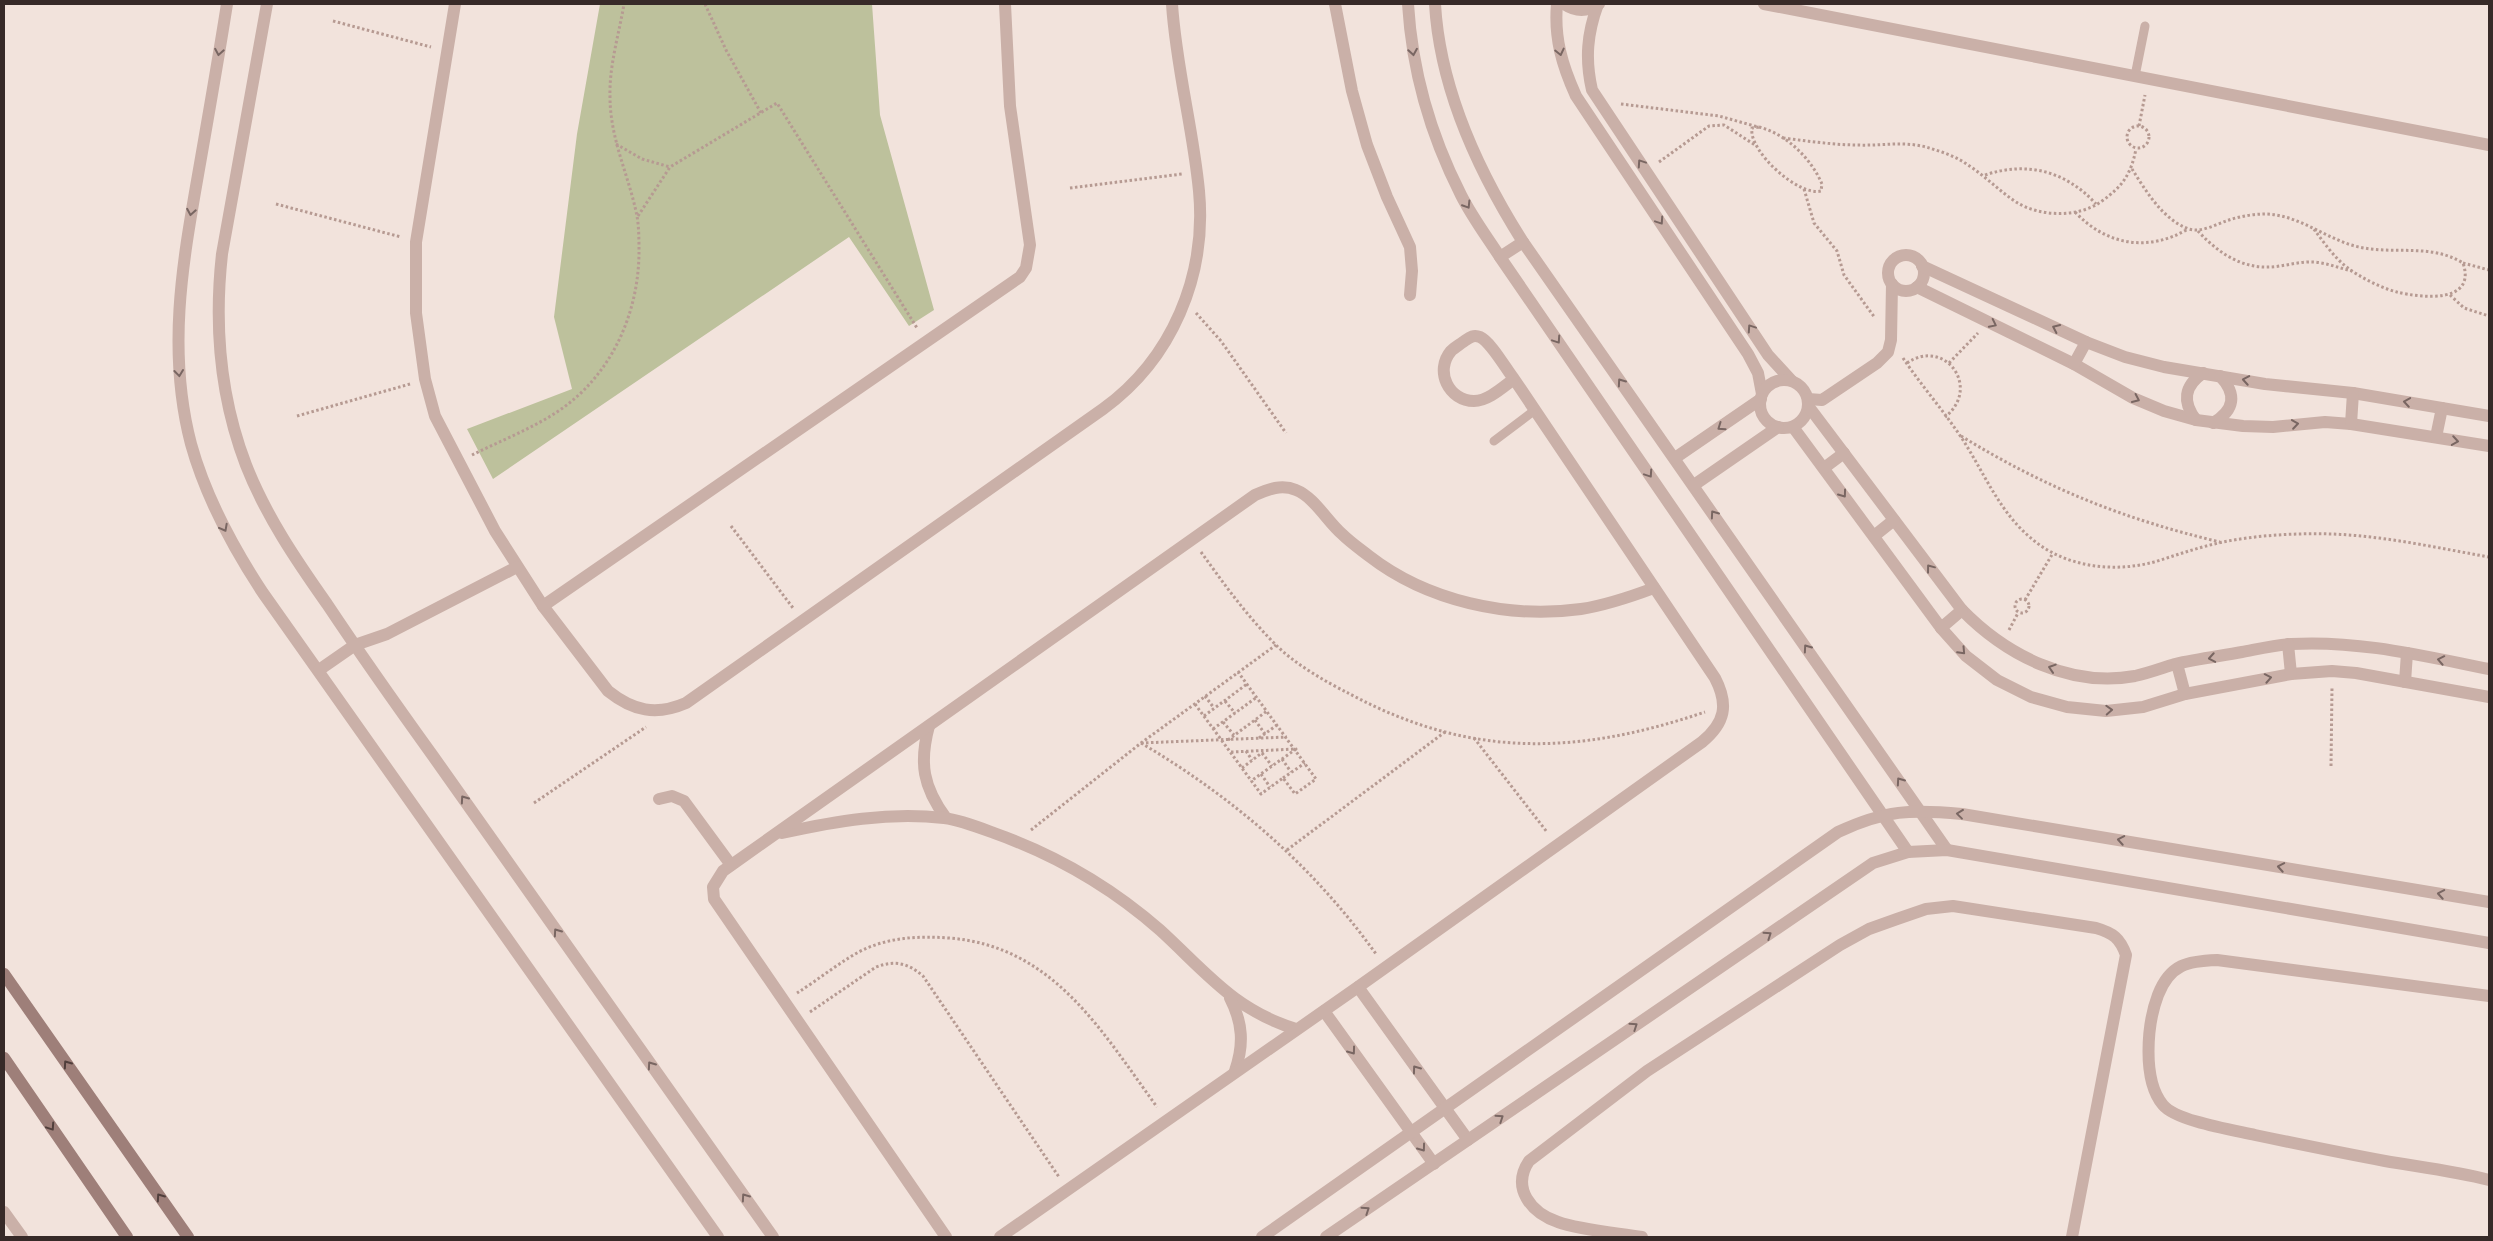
<svg xmlns="http://www.w3.org/2000/svg" width="2493" height="1241" font-family="Poppins,sans-serif">
<style>
.green{fill:#bdc19c}
.lines{fill:none;stroke-linecap:round;stroke-linejoin:round}
.path{stroke:#b69a92;stroke-width:3;stroke-dasharray:2.5 2.5;stroke-linecap:butt}
.lane{stroke:#cab0a8;stroke-width:9}
.street{stroke:#cab0a8;stroke-width:12}
.secondary{stroke:#9e7f79;stroke-width:12}
.oneway{stroke:#796662}
.oneway2{stroke:#513f3c}
</style>
<rect width="100%" height="100%" fill="#f2e3dc"/>
<polygon class="green" points="600,4 872,4 880,115 934,310 909,326 849,237 493,479 467,429 572,389 554,317 577,134"/>
<g class="lines">
<g class="path">
<polyline points="705,4 726,50 761,113"/>
<polyline points="333,21 431,47"/>
<polyline points="1621,104 1719,116 1758,127"/>
<circle cx="2138" cy="137" r="11"/>
<polyline points="2139,126 2145,95"/>
<path d="M 1759,127 C 1786,134 1811,158 1822,184 L 1821,191 C 1799,197 1748,151 1752,128 Z"/>
<path d="M 1783,138 C 1808,141 1833,145 1858,145 C 1881,146 1903,141 1926,147 C 1939,151 1953,155 1965,163 C 1983,174 1998,190 2016,202 C 2040,217 2079,218 2102,201 C 2123,186 2131,174 2136,149"/>
<polyline points="616,144 642,159 670,167"/>
<polyline points="1659,162 1709,126 1724,125 1755,145"/>
<path d="M 2132,169 C 2146,191 2163,220 2189,229 C 2202,233 2216,224 2229,220 C 2241,216 2254,214 2266,214 C 2300,215 2327,240 2359,247 C 2395,255 2430,243 2463,263 C 2477,304 2421,298 2397,292 C 2382,288 2368,281 2355,273 C 2337,262 2325,244 2313,228"/>
<path d="M 1985,175 C 2027,161 2066,171 2096,204"/>
<polyline points="1070,188 1182,174"/>
<polyline points="1804,189 1814,223 1837,251 1844,275 1875,318"/>
<polyline points="276,204 401,237"/>
<path d="M 2075,212 C 2107,246 2149,252 2188,229"/>
<polyline points="638,216 670,167 777,103 917,328"/>
<path d="M 2198,231 C 2216,251 2240,268 2268,267 C 2283,267 2299,261 2314,262 C 2327,263 2339,268 2352,271"/>
<polyline points="2463,263 2489,270"/>
<polyline points="2450,295 2464,308 2489,316"/>
<polyline points="1196,313 1221,341 1286,433"/>
<path d="M 1903,358 C 1921,385 1943,410 1961,437 C 1984,472 1999,512 2032,539 C 2065,567 2113,573 2154,562 C 2177,555 2199,547 2223,542 C 2258,535 2296,533 2332,534 C 2385,536 2438,548 2489,557"/>
<path d="M 1907,363 C 1945,337 1982,388 1945,417"/>
<polyline points="1949,363 1978,333"/>
<polyline points="297,416 410,384"/>
<path d="M 1961,436 C 2046,488 2123,519 2220,542"/>
<path d="M 472,455 C 500,441 531,429 557,412 C 610,377 638,316 639,254 C 639,241 639,227 637,216 C 629,176 610,139 610,97 C 609,66 619,34 624,4"/>
<polyline points="731,526 793,608"/>
<path d="M 1201,552 C 1224,584 1247,616 1275,644 C 1293,663 1326,682 1350,694 C 1471,759 1578,755 1705,712"/>
<circle cx="2022" cy="606" r="7"/>
<polyline points="2025,600 2053,553"/>
<polyline points="2009,630 2018,613"/>
<polyline points="1205,696 1214,708"/>
<polyline points="1225,701 1235,713"/>
<polyline points="1195,704 1261,794 1283,778 1295,794 1316,779 1238,672"/>
<polyline points="1204,716 1247,684"/>
<polyline points="1255,720 1265,734"/>
<polyline points="1223,722 1234,735"/>
<polyline points="1213,729 1257,697"/>
<polyline points="1259,738 1277,725"/>
<polyline points="1474,738 1547,832"/>
<polyline points="1228,740 1267,711"/>
<path d="M 1141,743 C 1234,798 1313,866 1376,954"/>
<polyline points="1141,743 1287,737"/>
<polyline points="1246,751 1252,760"/>
<polyline points="1231,752 1296,749 1251,781"/>
<polyline points="1262,753 1272,766"/>
<polyline points="1282,759 1291,772"/>
<polyline points="2331,766 2332,687"/>
<polyline points="1242,768 1263,752"/>
<polyline points="1261,774 1270,787"/>
<polyline points="1283,778 1305,763"/>
<polyline points="534,803 646,727"/>
<polyline points="1031,830 1141,743 1276,645"/>
<polyline points="1287,850 1445,732"/>
<path d="M 797,993 C 818,980 846,957 867,948 C 894,937 920,936 949,938 C 1053,946 1101,1030 1157,1107"/>
<path d="M 810,1012 L 876,967 C 895,960 908,963 923,976 L 1059,1177"/>
</g>
<g class="lane">
<polyline points="2135,76 2145,26"/>
<polyline points="1494,441 1535,410"/>
</g>
<g class="street">
<path d="M 227,4 C 218,61 208,118 198,175 C 182,266 167,352 191,444 C 206,498 232,546 263,593 L 718,1237"/>
<path d="M 267,4 L 222,254 C 214,326 220,397 246,465 C 266,516 296,560 327,604 C 361,655 397,706 433,756 C 546,916 660,1077 773,1237"/>
<path d="M 455,4 L 416,242 L 416,313 L 425,379 L 435,416 L 495,531 L 543,606 L 608,691 C 633,711 656,716 686,703 L 1103,409 C 1172,359 1207,276 1199,191 C 1193,128 1176,67 1172,4"/>
<polyline points="1335,4 1352,91 1367,145 1387,197 1410,247 1412,271 1410,295"/>
<path d="M 1408,4 C 1412,70 1431,136 1461,195 C 1472,217 1487,237 1500,257 L 1908,852"/>
<path d="M 1435,4 C 1440,90 1478,171 1523,242 L 1947,850"/>
<path d="M 1557,4 C 1554,38 1562,65 1576,96 L 1748,354 L 1758,373 L 1762,394"/>
<path d="M 1564,4 C 1576,12 1587,12 1599,4"/>
<path d="M 1598,4 C 1587,34 1585,59 1592,90 L 1768,355 L 1791,380"/>
<polyline points="1764,4 2489,145"/>
<circle cx="1906" cy="273" r="18"/>
<polyline points="1500,257 1523,242"/>
<polyline points="1922,266 2086,342 2125,357 2164,367 2265,384 2353,393 2489,416"/>
<polyline points="1917,287 2074,364 2133,398 2164,411 2196,420 2243,426 2273,427 2325,422 2351,424 2489,446"/>
<polyline points="2074,364 2086,342"/>
<circle cx="1784" cy="404" r="24"/>
<polyline points="1808,399 1822,400 1877,363 1888,352 1891,340 1892,284"/>
<path d="M 1809,407 L 1962,610 C 2006,655 2070,688 2135,676 C 2149,673 2162,668 2175,664 C 2197,659 2220,656 2242,652 C 2258,649 2275,645 2291,644 C 2358,640 2423,656 2489,669"/>
<path d="M 2196,420 C 2182,402 2184,386 2203,373"/>
<path d="M 2213,423 C 2235,410 2237,394 2220,376"/>
<polyline points="2351,424 2353,393"/>
<polyline points="1793,427 1941,628 1966,656 1997,680 2031,697 2067,707 2106,711 2143,707 2185,694 2291,674 2332,671 2356,673 2489,697"/>
<polyline points="2436,437 2442,408"/>
<polyline points="1675,458 1761,399"/>
<polyline points="1824,468 1844,453"/>
<polyline points="1694,485 1778,427"/>
<polyline points="1874,536 1894,520"/>
<polyline points="543,606 1020,277 1026,268 1030,245 1010,106 1005,4"/>
<polyline points="1941,628 1962,610"/>
<polyline points="2288,644 2291,674"/>
<polyline points="2177,664 2185,694"/>
<polyline points="319,670 355,645 387,634 517,567"/>
<polyline points="2405,682 2407,653"/>
<path d="M 929,726 C 919,763 923,787 946,818"/>
<polyline points="659,799 672,796 684,801 731,865"/>
<path d="M 782,833 C 836,821 888,812 944,818 C 960,820 978,827 994,833 C 1056,855 1111,887 1160,930 C 1206,972 1234,1010 1296,1029"/>
<polyline points="1358,987 1468,1140"/>
<path d="M 2489,996 L 2217,960 C 2188,961 2170,964 2158,995 C 2147,1024 2142,1080 2163,1105 C 2176,1121 2233,1130 2255,1135 C 2298,1144 2342,1153 2385,1161 C 2420,1167 2455,1171 2489,1180"/>
<path d="M 1230,998 C 1243,1023 1244,1045 1235,1071"/>
<polyline points="1324,1011 1434,1164"/>
<polyline points="4,1212 22,1237"/>
<path d="M 946,1237 L 714,899 L 713,887 L 723,871 L 1255,495 C 1268,489 1282,484 1296,490 C 1314,497 1327,521 1342,534 C 1350,542 1360,549 1369,556 C 1427,601 1508,619 1581,609 C 1607,605 1630,597 1654,588"/>
<path d="M 1000,1237 L 1358,987 L 1702,742 C 1725,723 1729,705 1715,678 L 1514,379 C 1506,369 1491,342 1480,337 C 1473,334 1469,338 1463,342 C 1459,345 1454,348 1451,351 C 1434,371 1449,401 1474,401 C 1488,401 1503,387 1514,379"/>
<path d="M 1262,1237 L 1838,832 C 1885,810 1911,809 1962,814 L 2489,902"/>
<polyline points="1326,1237 1873,863 1908,852 1947,850 2489,943"/>
<path d="M 1642,1237 C 1618,1233 1580,1230 1558,1222 C 1531,1213 1511,1188 1529,1161 L 1647,1071 L 1840,945 L 1869,929 L 1897,919 L 1926,909 L 1953,906 L 2096,928 C 2113,933 2120,938 2126,955 L 2072,1237"/>
</g>
<g class="secondary">
<polyline points="4,974 188,1237"/>
<polyline points="4,1058 127,1237"/>
</g>
</g>
<defs><path id="oneway-chevron" d="M-2-3.5L2.5 0L-2 3.5" fill="none" stroke-width="1.6" stroke-linecap="round" stroke-linejoin="round" transform="scale(1.25)"/></defs>
<g class="oneway">
<use href="#oneway-chevron" transform="translate(219 52) rotate(100)"/>
<use href="#oneway-chevron" transform="translate(1413 52) rotate(81)"/>
<use href="#oneway-chevron" transform="translate(1560 52) rotate(77)"/>
<use href="#oneway-chevron" transform="translate(1641 163) rotate(-124)"/>
<use href="#oneway-chevron" transform="translate(1467 205) rotate(58)"/>
<use href="#oneway-chevron" transform="translate(191 212) rotate(100)"/>
<use href="#oneway-chevron" transform="translate(1660 221) rotate(56)"/>
<use href="#oneway-chevron" transform="translate(1993 324) rotate(26)"/>
<use href="#oneway-chevron" transform="translate(1751 328) rotate(-124)"/>
<use href="#oneway-chevron" transform="translate(2056 328) rotate(-155)"/>
<use href="#oneway-chevron" transform="translate(1557 340) rotate(56)"/>
<use href="#oneway-chevron" transform="translate(179 373) rotate(83)"/>
<use href="#oneway-chevron" transform="translate(2246 380) rotate(-170)"/>
<use href="#oneway-chevron" transform="translate(1621 382) rotate(-125)"/>
<use href="#oneway-chevron" transform="translate(2136 399) rotate(25)"/>
<use href="#oneway-chevron" transform="translate(2407 402) rotate(-171)"/>
<use href="#oneway-chevron" transform="translate(2295 424) rotate(-8)"/>
<use href="#oneway-chevron" transform="translate(1721 427) rotate(145)"/>
<use href="#oneway-chevron" transform="translate(2455 441) rotate(9)"/>
<use href="#oneway-chevron" transform="translate(1649 474) rotate(56)"/>
<use href="#oneway-chevron" transform="translate(1843 494) rotate(54)"/>
<use href="#oneway-chevron" transform="translate(1714 514) rotate(-125)"/>
<use href="#oneway-chevron" transform="translate(224 528) rotate(62)"/>
<use href="#oneway-chevron" transform="translate(1930 568) rotate(-127)"/>
<use href="#oneway-chevron" transform="translate(1807 648) rotate(-125)"/>
<use href="#oneway-chevron" transform="translate(1962 651) rotate(47)"/>
<use href="#oneway-chevron" transform="translate(2212 658) rotate(170)"/>
<use href="#oneway-chevron" transform="translate(2441 660) rotate(-169)"/>
<use href="#oneway-chevron" transform="translate(2052 668) rotate(-162)"/>
<use href="#oneway-chevron" transform="translate(2268 678) rotate(-11)"/>
<use href="#oneway-chevron" transform="translate(2109 710) rotate(-3)"/>
<use href="#oneway-chevron" transform="translate(1900 781) rotate(-125)"/>
<use href="#oneway-chevron" transform="translate(464 799) rotate(-125)"/>
<use href="#oneway-chevron" transform="translate(1960 814) rotate(-173)"/>
<use href="#oneway-chevron" transform="translate(2121 840) rotate(-170)"/>
<use href="#oneway-chevron" transform="translate(2281 867) rotate(-170)"/>
<use href="#oneway-chevron" transform="translate(2441 894) rotate(-170)"/>
<use href="#oneway-chevron" transform="translate(557 932) rotate(-125)"/>
<use href="#oneway-chevron" transform="translate(1768 935) rotate(-34)"/>
<use href="#oneway-chevron" transform="translate(1634 1026) rotate(-34)"/>
<use href="#oneway-chevron" transform="translate(1352 1051) rotate(54)"/>
<use href="#oneway-chevron" transform="translate(651 1065) rotate(-125)"/>
<use href="#oneway-chevron" transform="translate(1416 1069) rotate(-126)"/>
<use href="#oneway-chevron" transform="translate(1500 1118) rotate(-34)"/>
<use href="#oneway-chevron" transform="translate(1422 1148) rotate(54)"/>
<use href="#oneway-chevron" transform="translate(745 1197) rotate(-125)"/>
<use href="#oneway-chevron" transform="translate(1366 1210) rotate(-34)"/>
</g>
<g class="oneway2">
<use href="#oneway-chevron" transform="translate(67 1064) rotate(-125)"/>
<use href="#oneway-chevron" transform="translate(51 1127) rotate(56)"/>
<use href="#oneway-chevron" transform="translate(160 1197) rotate(-125)"/>
</g>
<rect width="2493" height="1241" fill="none" stroke="#372a28" stroke-width="10"/>
</svg>
